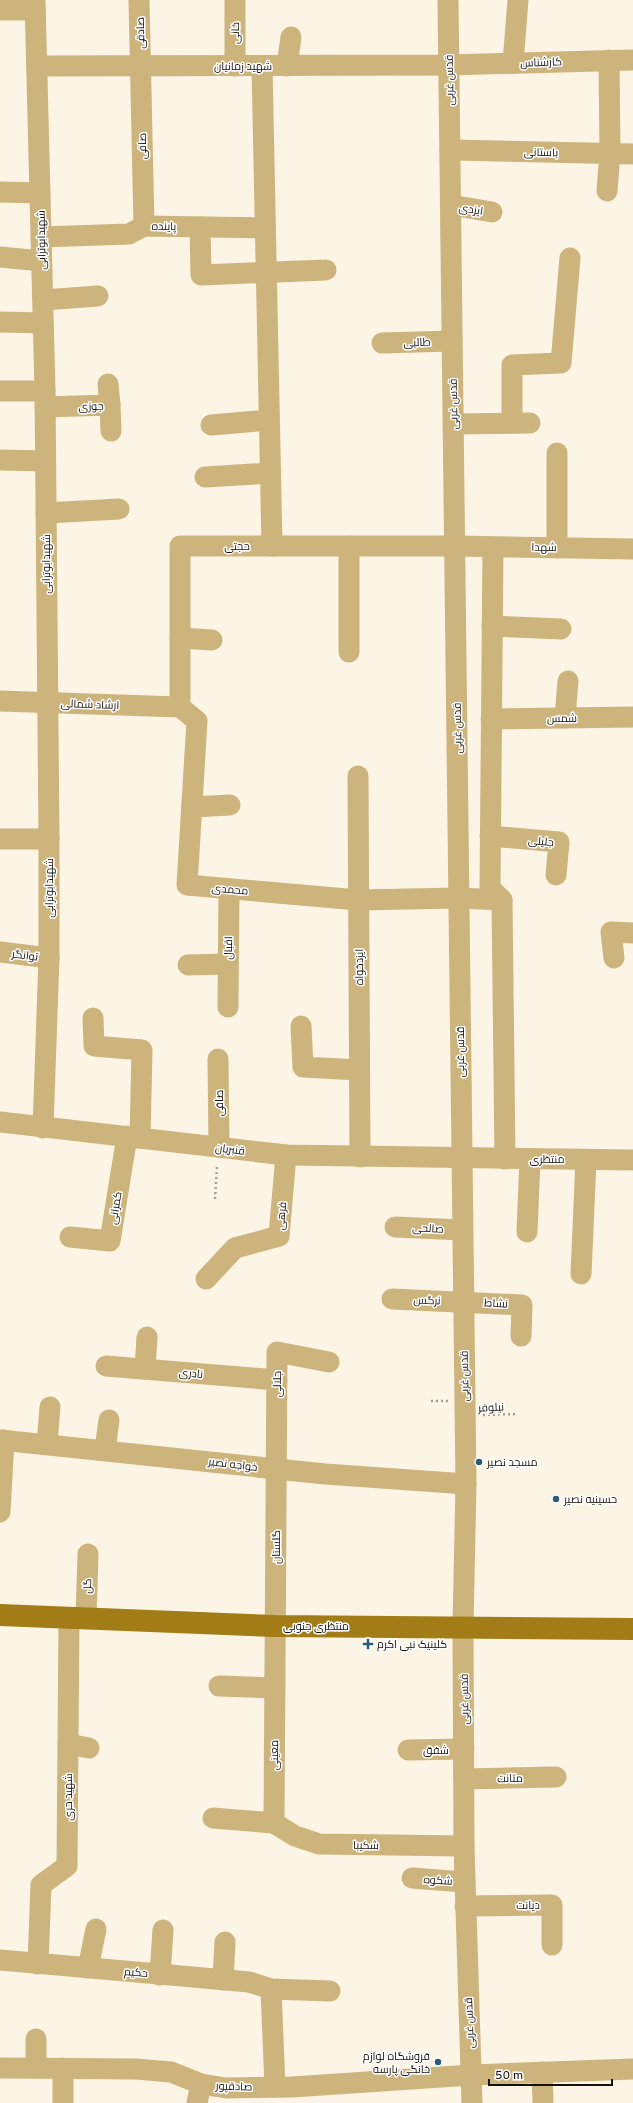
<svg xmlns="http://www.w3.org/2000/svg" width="633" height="2103" font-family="Overpass,Cairo,sans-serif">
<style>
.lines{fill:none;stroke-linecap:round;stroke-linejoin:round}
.path{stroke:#a49d92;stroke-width:2.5;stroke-dasharray:2 3;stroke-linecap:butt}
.minor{stroke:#cdb47d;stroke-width:21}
.major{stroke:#a17c17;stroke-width:22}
.poi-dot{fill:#295c79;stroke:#fff;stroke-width:1.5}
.labels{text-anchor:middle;stroke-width:3;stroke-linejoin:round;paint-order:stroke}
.street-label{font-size:11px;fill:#14110c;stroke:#fff}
.poi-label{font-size:11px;fill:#14110c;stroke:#fff;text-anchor:start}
</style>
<rect width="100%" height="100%" fill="#fcf4e5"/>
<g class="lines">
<g class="path">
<polyline points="215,1199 217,1166"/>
<polyline points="431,1401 448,1401"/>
<polyline points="483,1415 518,1414"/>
</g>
<g class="minor">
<polyline points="35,0 45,391 49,839 49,958 43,1128"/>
<polyline points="139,0 144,226"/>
<polyline points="448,0 466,1484 463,1627 464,1846 472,2103"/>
<polyline points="0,10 35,10"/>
<polyline points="513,63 518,0"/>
<polyline points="37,66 448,65 633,60"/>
<polyline points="235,66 235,0"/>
<polyline points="262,66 272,546"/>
<polyline points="287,66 291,37"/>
<polyline points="450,150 633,154"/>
<polyline points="607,191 610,153 609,60"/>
<polyline points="0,192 40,193"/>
<polyline points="451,205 492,212"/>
<polyline points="200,227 201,275 326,270"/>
<polyline points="41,237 129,234 144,226 265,228"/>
<polyline points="0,257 41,261"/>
<polyline points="43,300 98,296"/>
<polyline points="0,322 43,323"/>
<polyline points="382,343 452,341"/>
<polyline points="108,384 110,405"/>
<polyline points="0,391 45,391"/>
<polyline points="45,407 110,405 111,431"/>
<polyline points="512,423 512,365 561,363 570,258"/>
<polyline points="454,424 530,423"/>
<polyline points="211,425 269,420"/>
<polyline points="0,460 45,461"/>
<polyline points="205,477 270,473"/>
<polyline points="46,513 119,509"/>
<polyline points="493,547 490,888 502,900 505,1159"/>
<polyline points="557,548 557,453"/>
<polyline points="492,626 561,629"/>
<polyline points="180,638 212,640"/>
<polyline points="349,652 349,546"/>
<polyline points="0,701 180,707"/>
<polyline points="180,707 180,546 455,546 633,549"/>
<polyline points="180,707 197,721 187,885 358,900 458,898 502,900"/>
<polyline points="565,718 568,681"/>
<polyline points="491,719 633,717"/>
<polyline points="358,776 360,1157"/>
<polyline points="192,807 230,805"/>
<polyline points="490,836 559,842 556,875"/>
<polyline points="0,839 49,839"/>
<polyline points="0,952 49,958"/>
<polyline points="614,958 611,932 633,933"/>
<polyline points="188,965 228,964"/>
<polyline points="228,1007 229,889"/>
<polyline points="93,1018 94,1046 142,1050 140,1138"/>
<polyline points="301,1026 303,1067 359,1070"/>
<polyline points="218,1059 219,1147"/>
<polyline points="0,1122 286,1155 633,1160"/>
<polyline points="395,1227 462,1230"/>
<polyline points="527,1232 530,1159"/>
<polyline points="70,1237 110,1241 127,1136"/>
<polyline points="581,1274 586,1160"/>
<polyline points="206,1279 235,1248 279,1236 286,1155"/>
<polyline points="392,1299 522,1305 521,1336"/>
<polyline points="106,1366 277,1380"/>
<polyline points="145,1369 147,1337"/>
<polyline points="0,1440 325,1474 466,1484"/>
<polyline points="47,1444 50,1407"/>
<polyline points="105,1450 109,1420"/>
<polyline points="0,1512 4,1440"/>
<polyline points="86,1618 88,1554"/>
<polyline points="219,1686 275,1688"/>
<polyline points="68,1744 89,1748"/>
<polyline points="408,1750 464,1749"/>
<polyline points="464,1779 556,1777"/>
<polyline points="213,1818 274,1823 277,1352 329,1362"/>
<polyline points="274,1823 295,1836 319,1844 464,1846"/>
<polyline points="412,1878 464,1882"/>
<polyline points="465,1906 552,1905 552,1945"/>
<polyline points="0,1960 249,1982 271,1989 330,1991"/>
<polyline points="38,1964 41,1885 67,1866 69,1618"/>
<polyline points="88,1968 96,1929"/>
<polyline points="160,1975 163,1930"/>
<polyline points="223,1980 225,1942"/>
<polyline points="271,1989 275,2087"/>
<polyline points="0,2068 136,2069 171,2072 201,2084 226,2088 292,2087 471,2075 633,2069"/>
<polyline points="36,2068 36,2039"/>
<polyline points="63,2068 63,2103"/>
<polyline points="542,2072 543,2103"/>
<polyline points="197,2103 201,2084"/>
</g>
<polyline class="major" points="0,1615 275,1626 633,1629"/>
</g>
<g class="poi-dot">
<circle cx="479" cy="1462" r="4"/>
<circle cx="556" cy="1499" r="4"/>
<path d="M366 1638h4v4h4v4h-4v4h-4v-4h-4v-4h4z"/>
<circle cx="438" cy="2062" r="4"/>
</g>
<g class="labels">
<g class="street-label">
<text transform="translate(140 33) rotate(-91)" y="4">صادقی</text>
<text transform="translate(235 33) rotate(-89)" y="4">خانی</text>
<text transform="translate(541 62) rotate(-2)" y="4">کارشناس</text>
<text x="243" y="70">شهید زمانیان</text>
<text transform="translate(449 80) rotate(-91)" y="4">قدس غربی</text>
<text transform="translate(142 146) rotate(-91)" y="4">صافی</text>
<text transform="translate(541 152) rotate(1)" y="4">باستانی</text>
<text transform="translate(471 209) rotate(9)" y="4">ایزدی</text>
<text transform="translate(164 226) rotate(1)" y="4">پاینده</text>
<text transform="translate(41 240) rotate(-91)" y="4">شهیدابوترابی</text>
<text transform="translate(417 342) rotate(-2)" y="4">طالبی</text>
<text transform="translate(453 404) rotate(-91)" y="4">قدس غربی</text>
<text transform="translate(91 406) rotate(-2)" y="4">جوزی</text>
<text x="237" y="550">حجتی</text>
<text transform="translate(544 547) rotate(1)" y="4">شهدا</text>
<text transform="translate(46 564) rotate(-90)" y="4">شهیدابوترابی</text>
<text transform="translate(90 704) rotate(2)" y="4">ارشاد شمالی</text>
<text transform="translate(562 718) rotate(-1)" y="4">شمس</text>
<text transform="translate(457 728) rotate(-91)" y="4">قدس غربی</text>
<text transform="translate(541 841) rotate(5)" y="4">جلیلی</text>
<text transform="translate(49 888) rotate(-90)" y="4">شهیدابوترابی</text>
<text transform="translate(230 889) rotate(5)" y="4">محمدی</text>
<text transform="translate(228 948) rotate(-89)" y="4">اقبال</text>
<text transform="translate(25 955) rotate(7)" y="4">توانگر</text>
<text transform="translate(359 967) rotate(-90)" y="4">ایزدخواه</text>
<text transform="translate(460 1052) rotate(-90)" y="4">قدس غربی</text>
<text transform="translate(219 1103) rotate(-90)" y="4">صافی</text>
<text transform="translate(230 1149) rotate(7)" y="4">قنبریان</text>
<text x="547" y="1163">منتظری</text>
<text transform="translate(115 1208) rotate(-81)" y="4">کمرانی</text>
<text transform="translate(281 1216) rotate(-85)" y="4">فرهی</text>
<text transform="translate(428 1228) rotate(3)" y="4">صالحی</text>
<text transform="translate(427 1300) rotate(2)" y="4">نرگس</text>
<text transform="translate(496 1303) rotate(3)" y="4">نشاط</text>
<text transform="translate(191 1373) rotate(5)" y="4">نادری</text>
<text transform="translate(464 1376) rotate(-91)" y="4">قدس غربی</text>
<text transform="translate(277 1384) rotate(-90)" y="4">جلالی</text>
<text transform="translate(491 1407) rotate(-3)" y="4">نیلوفر</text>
<text transform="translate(233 1464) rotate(7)" y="4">خواجه نصیر</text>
<text transform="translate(276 1547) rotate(-90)" y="4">گلستان</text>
<text transform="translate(87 1586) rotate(-88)" y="4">گل</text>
<text x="316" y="1630">منتظری جنوبی</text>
<text transform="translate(464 1699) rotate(-91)" y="4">قدس غربی</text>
<text x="436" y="1754">شفق</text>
<text transform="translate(274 1755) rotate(-90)" y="4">معینی</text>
<text transform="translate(510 1778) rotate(-1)" y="4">متانت</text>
<text transform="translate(68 1797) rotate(-90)" y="4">شهید حری</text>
<text transform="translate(366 1845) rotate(1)" y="4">شکیبا</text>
<text transform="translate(438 1880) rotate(4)" y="4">شکوه</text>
<text x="528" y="1909">دیانت</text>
<text transform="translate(136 1972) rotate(5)" y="4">حکیم</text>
<text transform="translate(469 2023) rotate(-92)" y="4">قدس غربی</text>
<text transform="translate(234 2086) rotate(2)" y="4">صادقپور</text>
</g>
<g class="poi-label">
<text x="487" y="1466">مسجد نصیر</text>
<text x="564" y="1503">حسینیه نصیر</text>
<text x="377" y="1648">کلینیک نبی اکرم</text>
<text x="430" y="2060" text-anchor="end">فروشگاه لوازم<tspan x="430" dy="13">خانگی پارسه</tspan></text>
</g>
</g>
<path d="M489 2079v6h123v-6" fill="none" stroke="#14110c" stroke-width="2"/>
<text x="495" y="2079" font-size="12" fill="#14110c" stroke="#ffffff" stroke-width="3" paint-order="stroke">50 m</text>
</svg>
